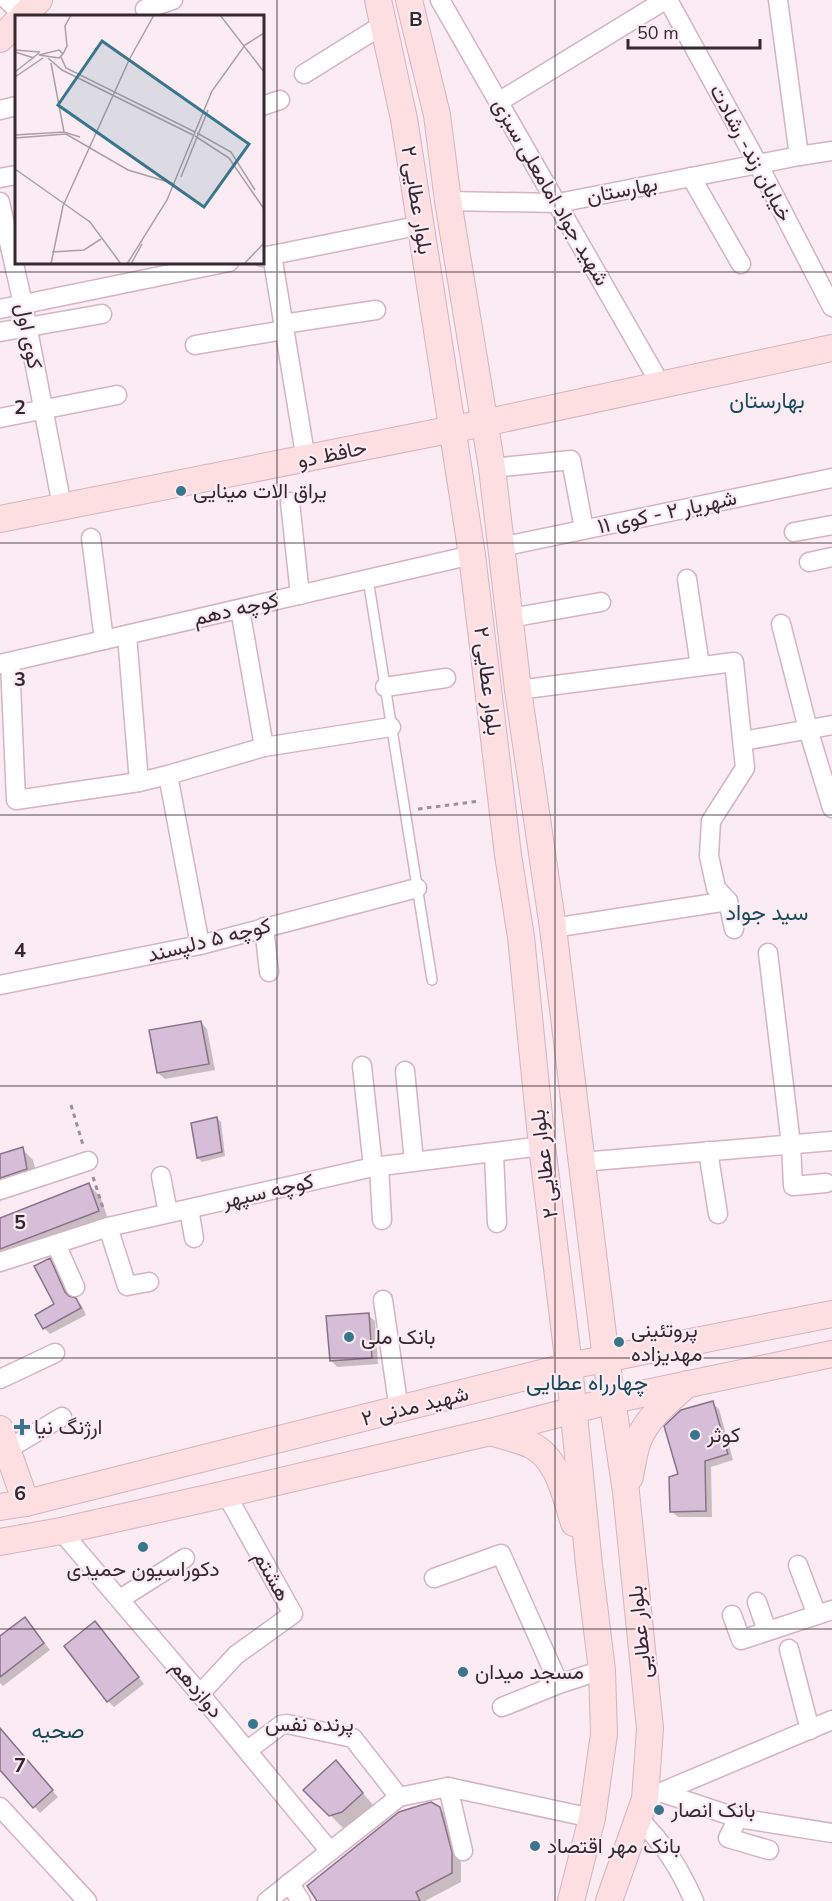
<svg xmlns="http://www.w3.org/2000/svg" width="832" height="1901" font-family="'Nunito Sans',Vazirmatn,sans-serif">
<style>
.shadow{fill:#0003}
.building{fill:#d6bdd8;stroke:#89728a;stroke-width:1.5}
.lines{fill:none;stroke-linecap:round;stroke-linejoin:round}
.lane-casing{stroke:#d5b3c3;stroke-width:12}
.street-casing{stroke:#d5b3c3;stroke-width:21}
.secondary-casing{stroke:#d5b3c3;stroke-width:28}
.path{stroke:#9d8f95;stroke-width:3;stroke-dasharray:4.5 4.5;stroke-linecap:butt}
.lane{stroke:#fff;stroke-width:9}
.street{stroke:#fff;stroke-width:18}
.secondary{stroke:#fddee1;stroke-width:26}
.grid{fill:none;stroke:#35282e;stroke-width:1.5;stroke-opacity:0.55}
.poi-dot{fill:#39768d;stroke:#faecf2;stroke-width:2}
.labels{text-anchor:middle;stroke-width:4.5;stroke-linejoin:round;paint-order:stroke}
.street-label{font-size:21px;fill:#35282e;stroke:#faecf2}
.poi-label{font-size:21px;fill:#35282e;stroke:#faecf2;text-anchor:start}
.neighbourhood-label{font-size:22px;fill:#184a5b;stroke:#faecf2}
.inset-road{fill:none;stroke:#ab9ea4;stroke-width:1.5}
.view{fill:#39768d;fill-opacity:0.15;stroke:#39768d;stroke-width:3}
.inset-edge{fill:none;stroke:#35282e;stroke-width:3}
.grid-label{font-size:20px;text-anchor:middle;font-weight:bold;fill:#35282e;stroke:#faecf2;stroke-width:4.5;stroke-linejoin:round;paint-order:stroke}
</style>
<rect width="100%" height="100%" fill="#faecf2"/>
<g class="shadow">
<polygon points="201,1022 207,1029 215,1070 165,1079 158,1073"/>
<polygon points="217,1118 221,1122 225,1156 202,1162 198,1158"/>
<polygon points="22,1149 33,1160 38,1180 2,1194 0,1203 0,1156"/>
<polygon points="89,1185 100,1196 109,1222 0,1261 0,1219"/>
<polygon points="49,1260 56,1266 70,1298 75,1299 82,1306 86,1315 50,1334 44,1328 56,1305"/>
<polygon points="368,1315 375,1321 378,1364 337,1367 331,1360"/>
<polygon points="712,1403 719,1409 733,1460 711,1467 712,1517 678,1517 671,1511 680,1475"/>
<polygon points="31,1625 50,1650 3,1686 0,1683 0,1638"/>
<polygon points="101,1630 144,1684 114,1707 108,1701"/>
<polygon points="0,1730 58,1797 40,1813 0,1768"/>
<polygon points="336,1762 374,1806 355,1824 343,1828 305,1790"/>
<polygon points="439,1808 449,1818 461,1863 461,1882 425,1901 318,1901"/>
</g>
<g class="building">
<polygon points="201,1021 209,1064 157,1073 149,1030"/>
<polygon points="217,1117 222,1152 197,1158 191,1123"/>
<polygon points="23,1147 27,1169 0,1178 0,1154"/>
<polygon points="89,1183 99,1211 0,1249 0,1218"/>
<polygon points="50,1258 65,1292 69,1296 76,1298 81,1308 43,1329 35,1315 54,1304 34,1266"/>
<polygon points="369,1313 372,1358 330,1361 326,1316"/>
<polygon points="713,1401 728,1454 705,1461 706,1511 670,1512 669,1477 678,1474 664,1426 681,1410"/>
<polygon points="25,1617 44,1643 0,1677 0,1636"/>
<polygon points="95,1621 139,1677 107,1702 64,1646"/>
<polygon points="0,1728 53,1790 33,1808 0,1770"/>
<polygon points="336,1760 363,1793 342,1812 329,1816 303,1790"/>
<polygon points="431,1802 440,1807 452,1852 452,1873 416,1892 420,1901 317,1901 307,1886 399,1812"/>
</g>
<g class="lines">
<defs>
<polyline id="lane" points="368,579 432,980"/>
<g id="street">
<polyline points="7,0 24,16"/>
<polyline points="440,0 661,385"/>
<polyline points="668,0 758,164 832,307"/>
<polyline points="778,0 799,156"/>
<polyline points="145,9 173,0"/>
<polyline points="304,74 384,24"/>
<polyline points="500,101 665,0"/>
<polyline points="262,106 280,100"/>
<polyline points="0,110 16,106"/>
<polyline points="691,177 741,264"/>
<polyline points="0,178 16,175"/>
<polyline points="448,201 558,203 799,156 832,151"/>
<polyline points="0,202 23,304 62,506"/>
<polyline points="272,255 306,460"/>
<polyline points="262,257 422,225"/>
<polyline points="0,309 229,262"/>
<polyline points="283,324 376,310"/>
<polyline points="0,332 102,314"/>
<polyline points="195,345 284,330"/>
<polyline points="0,418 117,395"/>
<polyline points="492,468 571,460 584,529"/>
<polyline points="290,502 300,595"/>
<polyline points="794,532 832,525"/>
<polyline points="91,538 104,640"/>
<polyline points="501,547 832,478"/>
<polyline points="809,562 832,557"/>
<polyline points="687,579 700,666"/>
<polyline points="240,609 264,747"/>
<polyline points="510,618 601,602"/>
<polyline points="781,624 808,729 832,808"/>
<polyline points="127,635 139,782"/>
<polyline points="10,662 16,800 139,782 168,775"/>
<polyline points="0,664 472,555"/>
<polyline points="385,687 446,678"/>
<polyline points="518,690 734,662 745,768 711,821 709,856 716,888 728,901 734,929"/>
<polyline points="743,741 832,725"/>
<polyline points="264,927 269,972"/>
<polyline points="553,928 728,901"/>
<polyline points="200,945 168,775 264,747 391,727"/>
<polyline points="768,953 791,1144 793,1186 826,1183"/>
<polyline points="0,985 200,945 417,888"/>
<polyline points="362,1066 373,1167"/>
<polyline points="405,1071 414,1161"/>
<polyline points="708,1151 718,1214"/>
<polyline points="494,1153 497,1223"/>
<polyline points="581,1162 832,1141"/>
<polyline points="379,1166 382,1220"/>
<polyline points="161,1176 168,1213"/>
<polyline points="0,1190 88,1161"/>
<polyline points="189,1209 194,1238"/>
<polyline points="108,1227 127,1286 149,1282"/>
<polyline points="56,1244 75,1287"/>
<polyline points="0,1262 108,1227 373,1167 542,1146"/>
<polyline points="383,1300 399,1410"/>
<polyline points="0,1379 55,1353"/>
<polyline points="8,1449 62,1417"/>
<polyline points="61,1531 200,1694 329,1850"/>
<polyline points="798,1565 817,1615"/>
<polyline points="434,1578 501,1554 559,1684"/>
<polyline points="120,1599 185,1558"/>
<polyline points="757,1602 767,1631"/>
<polyline points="732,1615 741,1640 832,1610"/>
<polyline points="789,1649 810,1730"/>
<polyline points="200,1694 236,1655 293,1614 226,1494"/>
<polyline points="502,1707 559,1684 602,1670"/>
<polyline points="248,1750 281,1725 287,1724 353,1738 399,1797"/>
<polyline points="448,1787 463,1851"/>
<polyline points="663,1793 738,1818 832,1833"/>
<polyline points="645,1799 832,1720"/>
<polyline points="0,1807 87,1901"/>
<path d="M 638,1818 C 664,1844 679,1867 694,1901"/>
<polyline points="738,1818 728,1838 769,1850"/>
<polyline points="289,1883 301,1901"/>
<polyline points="267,1901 399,1797 448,1787 592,1818"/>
</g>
<g id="secondary">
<polyline points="378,0 404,119 472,555 508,855 521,937 542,1146 569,1366 589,1565 602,1670 604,1734 592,1818 571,1901"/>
<polyline points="409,0 437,115 448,201 492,468 518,690 553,928 606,1359 626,1492 650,1728 645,1799 609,1901"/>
<polyline points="23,16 39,0"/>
<polyline points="0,39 16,23"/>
<polyline points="0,519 484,423 832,348"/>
<polyline points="0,1429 26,1503"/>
<path d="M 490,1432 C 503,1436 518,1439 531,1445 C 559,1459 565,1496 574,1523"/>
<path d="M 630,1477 C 632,1466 634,1452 638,1441 C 647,1417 669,1401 687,1384"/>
<polyline points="0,1507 26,1503 569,1366 832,1314"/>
<polyline points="0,1542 61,1531 226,1494 490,1432 613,1400 832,1354"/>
</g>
</defs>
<use href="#lane" class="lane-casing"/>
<use href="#street" class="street-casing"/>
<use href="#secondary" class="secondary-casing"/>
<g class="path">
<polyline points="418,809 480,801"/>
<polyline points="71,1105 83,1145"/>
<polyline points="93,1177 104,1211"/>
</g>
<use href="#lane" class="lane"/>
<use href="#street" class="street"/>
<use href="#secondary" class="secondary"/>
</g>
<path class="grid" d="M 277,0 L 277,1901M 555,0 L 555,1901M 0,272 L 832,272M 0,543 L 832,543M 0,815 L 832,815M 0,1086 L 832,1086M 0,1358 L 832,1358M 0,1629 L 832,1629"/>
<g class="poi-dot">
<circle cx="181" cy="491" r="6"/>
<circle cx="349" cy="1337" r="6"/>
<circle cx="619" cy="1342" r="6"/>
<path d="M19 1418h6v6h6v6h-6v6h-6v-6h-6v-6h6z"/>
<circle cx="695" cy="1435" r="6"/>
<circle cx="143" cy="1547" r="6"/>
<circle cx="463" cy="1672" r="6"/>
<circle cx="253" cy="1724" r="6"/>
<circle cx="659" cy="1810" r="6"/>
<circle cx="535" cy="1846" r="6"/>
</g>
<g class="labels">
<g class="street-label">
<text transform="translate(751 153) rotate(62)" y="7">خیابان زند- رشادت</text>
<text transform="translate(622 190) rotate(-11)" y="7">بهارستان</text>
<text transform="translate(551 192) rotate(60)" y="7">شهید جواد امامعلی سبزی</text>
<text transform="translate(417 200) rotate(81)" y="7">بلوار عطایی ۲</text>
<text transform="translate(29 336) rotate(79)" y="7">کوی اول</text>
<text transform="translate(332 454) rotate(-12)" y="7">حافظ دو</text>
<text transform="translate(667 512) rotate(-12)" y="7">شهریار ۲ - کوی ۱۱</text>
<text transform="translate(236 609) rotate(-13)" y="7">کوچه دهم</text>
<text transform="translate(488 681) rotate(83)" y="7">بلوار عطایی ۲</text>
<text transform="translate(209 940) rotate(-14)" y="7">کوچه ۵ دلپسند</text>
<text transform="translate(544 1164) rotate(-97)" y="7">بلوار عطایی ۲</text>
<text transform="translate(268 1191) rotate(-13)" y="7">کوچه سپهر</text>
<text transform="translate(415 1406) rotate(-14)" y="7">شهید مدنی ۲</text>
<text transform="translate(272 1576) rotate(61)" y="7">هشتم</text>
<text transform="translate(640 1632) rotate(-96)" y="7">بلوار عطایی</text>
<text transform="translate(197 1689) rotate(50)" y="7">دوازدهم</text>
</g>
<g class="poi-label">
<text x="193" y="498">یراق الات مینایی</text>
<text x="631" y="1337">پروتئينی<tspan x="631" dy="24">مهديزاده</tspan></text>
<text x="361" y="1344">بانک ملی</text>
<text x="34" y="1434">ارژنگ نیا</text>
<text x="707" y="1442">کوثر</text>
<text x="143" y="1576" text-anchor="middle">دکوراسیون حمیدی</text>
<text x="475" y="1679">مسجد میدان</text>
<text x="265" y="1731">پرنده نفس</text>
<text x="671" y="1817">بانک انصار</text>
<text x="547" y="1853">بانک مهر اقتصاد</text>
</g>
<g class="neighbourhood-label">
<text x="767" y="408">بهارستان</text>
<text x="767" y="920">سید جواد</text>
<text x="587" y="1390">چهارراه عطایی</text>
<text x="58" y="1738">صحیه</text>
</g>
</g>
<g transform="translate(15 15)">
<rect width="249" height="249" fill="#faecf2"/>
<path class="inset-road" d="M 205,0 L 249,57M 0,35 L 25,37M 44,35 L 48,39 L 44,43 L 24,40 ZM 0,37 L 19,43M 48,39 L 52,31 L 50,11 L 56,0M 46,42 L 51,53 L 180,117M 33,43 L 47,55 L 178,120M 36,48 L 49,117M 0,57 L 24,38M 0,62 L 28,43M 182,118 L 216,137 L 240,175M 0,120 L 49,117 L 65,122M 180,121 L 214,143 L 249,194M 0,123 L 51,119 L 113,155 L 160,169M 0,154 L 75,207 L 106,249M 166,162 L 193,95M 37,237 L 69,235 L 86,224M 36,249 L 48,191 L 115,43 L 139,0M 112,249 L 152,185 L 197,76 L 230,30 L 249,18M 116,249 L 127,229M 229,249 L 249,228"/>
<path class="view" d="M 87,26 L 234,129 L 189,192 L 43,90 Z"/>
<rect width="249" height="249" class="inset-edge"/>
</g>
<g class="grid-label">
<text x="416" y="26">B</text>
<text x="20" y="414">2</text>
<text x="20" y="686">3</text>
<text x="20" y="957">4</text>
<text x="20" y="1229">5</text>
<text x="20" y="1500">6</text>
<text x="20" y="1772">7</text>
</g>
<path d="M628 39v9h132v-9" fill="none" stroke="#35282e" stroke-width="3"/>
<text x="637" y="39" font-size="18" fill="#35282e" stroke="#faecf2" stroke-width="4.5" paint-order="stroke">50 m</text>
</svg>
